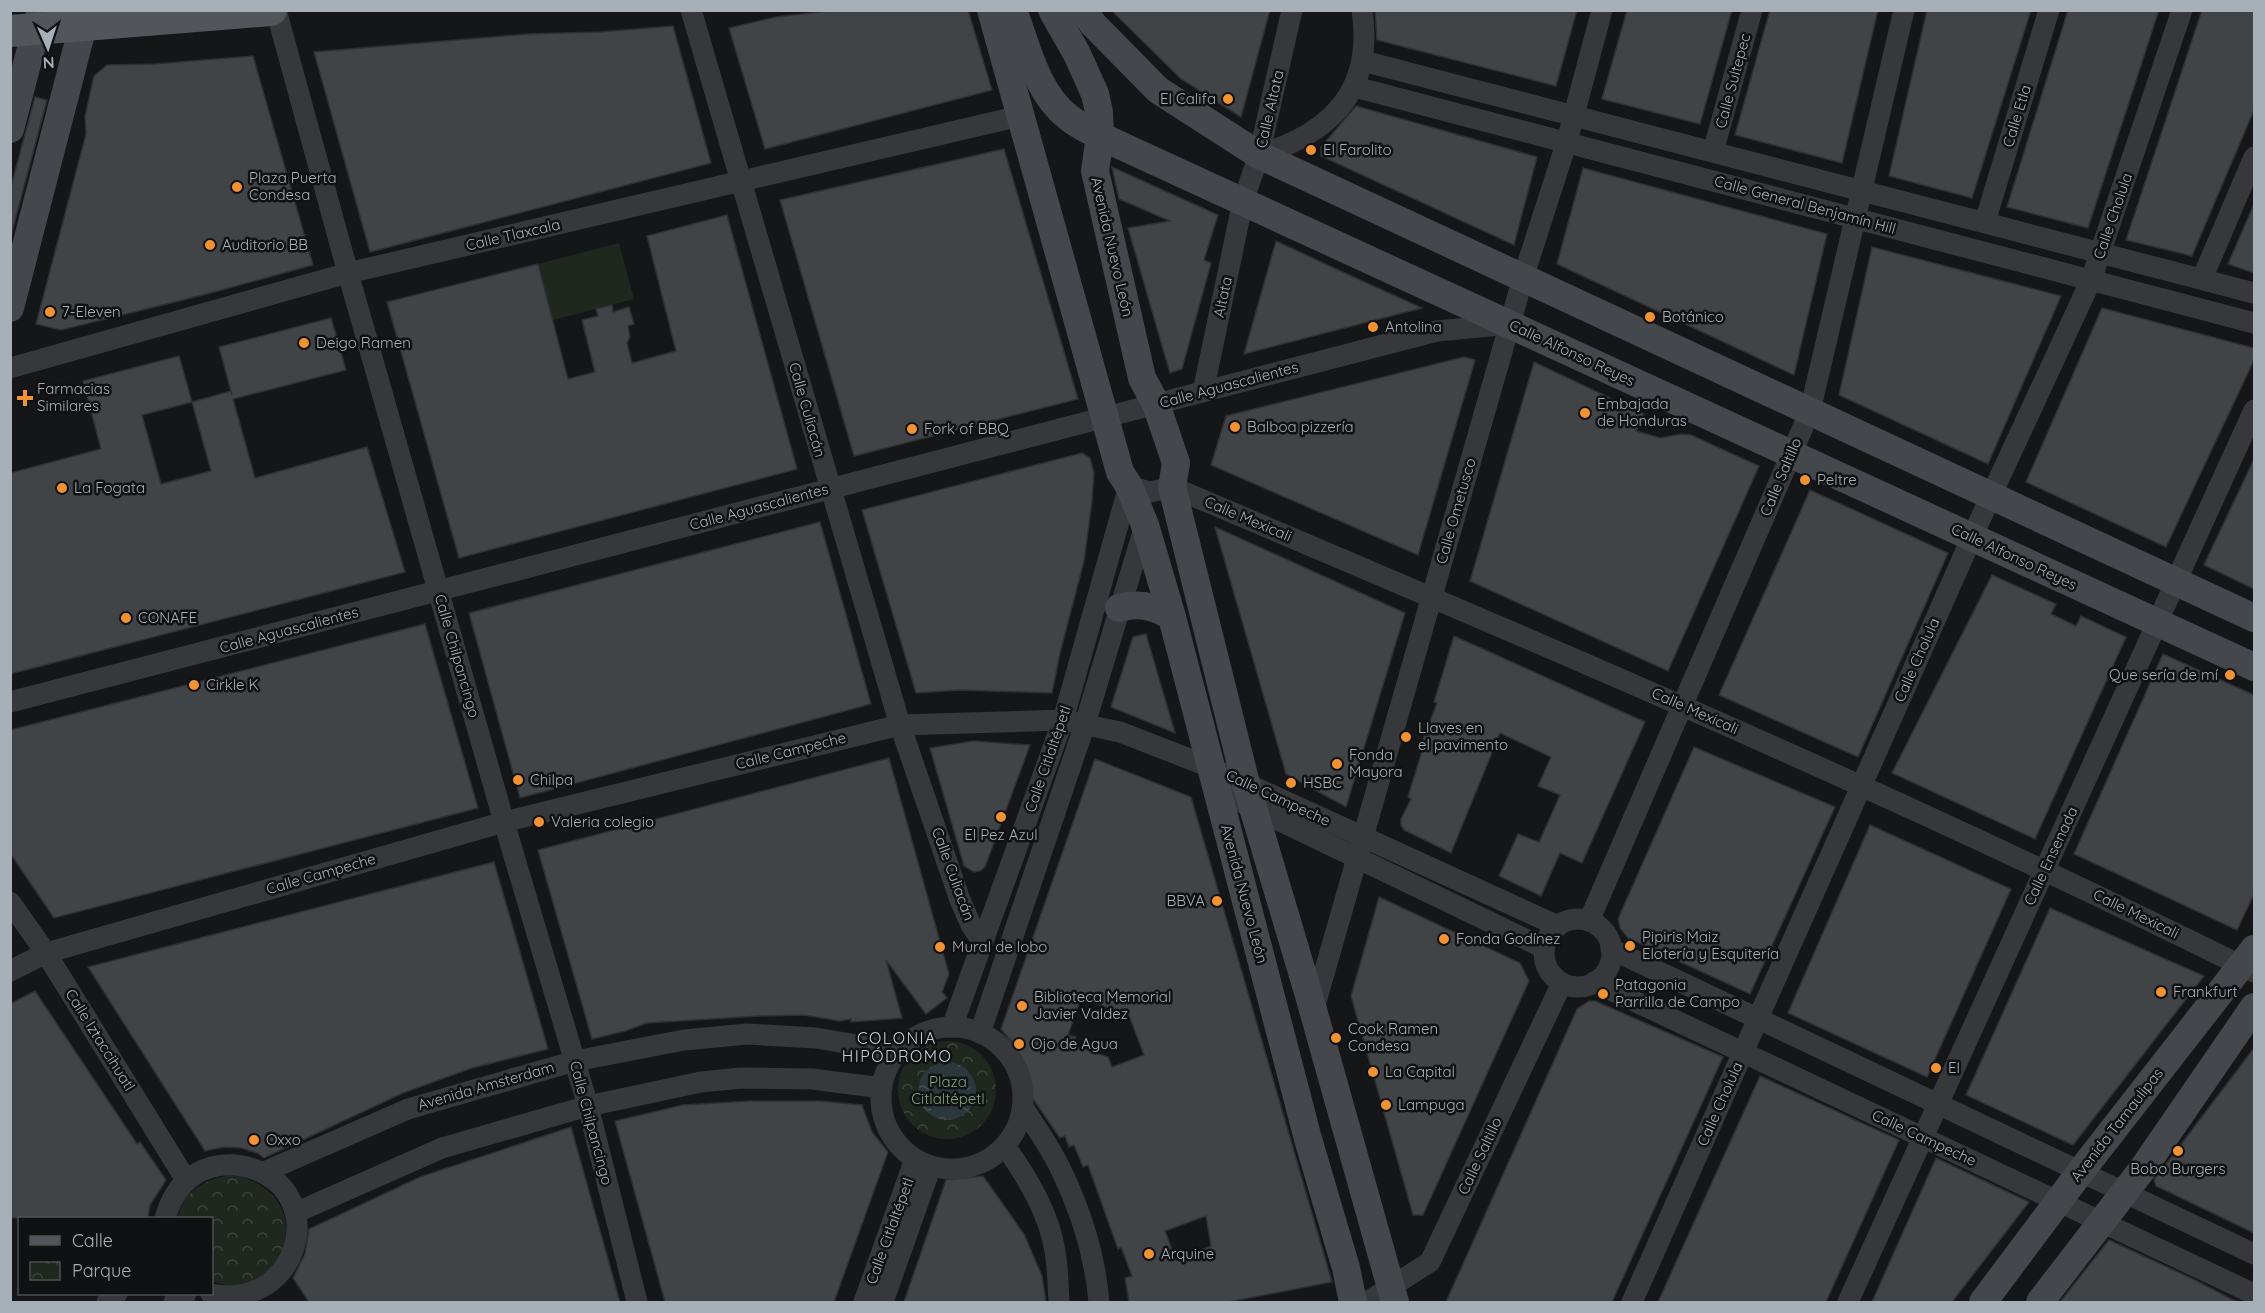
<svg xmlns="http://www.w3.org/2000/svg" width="2265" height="1313" font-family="Quicksand,sans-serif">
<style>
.park{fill:url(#park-crowns)}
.garden{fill:#1f271f}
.water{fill:url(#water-ripples)}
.building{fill:#414447;stroke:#2f3033;stroke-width:1.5;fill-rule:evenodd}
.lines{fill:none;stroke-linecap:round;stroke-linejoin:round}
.street{stroke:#36383c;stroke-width:21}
.secondary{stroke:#44484c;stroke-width:28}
.primary{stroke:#52565b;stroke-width:32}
.poi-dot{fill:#f29233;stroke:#101112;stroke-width:2}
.labels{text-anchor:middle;stroke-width:5;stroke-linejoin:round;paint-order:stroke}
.street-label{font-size:15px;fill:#a7afb7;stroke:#101112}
.poi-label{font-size:15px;fill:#a7afb7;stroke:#101112;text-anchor:start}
.park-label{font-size:15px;fill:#82a27e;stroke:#101112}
.neighbourhood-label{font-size:16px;letter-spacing:1.5px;fill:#c8cdd3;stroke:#101112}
</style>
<defs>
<pattern id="park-crowns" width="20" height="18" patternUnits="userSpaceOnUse" patternTransform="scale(1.5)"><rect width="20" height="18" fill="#1f271f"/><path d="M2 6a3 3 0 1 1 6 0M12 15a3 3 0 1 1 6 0" fill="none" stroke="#3d443d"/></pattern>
<pattern id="water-ripples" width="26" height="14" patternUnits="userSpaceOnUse" patternTransform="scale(1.5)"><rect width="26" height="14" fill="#2b373b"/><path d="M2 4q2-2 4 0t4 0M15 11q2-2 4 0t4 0" fill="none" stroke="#475155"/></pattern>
</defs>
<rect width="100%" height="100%" fill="#151617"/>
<g class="park">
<circle cx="947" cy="1090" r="49"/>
<path d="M 235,1175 C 328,1198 277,1310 212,1281 L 212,1218 L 178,1218 C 183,1189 209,1177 235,1175 Z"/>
</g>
<polygon class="garden" points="619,243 634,299 553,320 538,264"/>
<circle class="water" cx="947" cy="1091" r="29"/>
<g class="building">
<polygon points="837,10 968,10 992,90 765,149 729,28 776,17"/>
<polygon points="1111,10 1270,10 1241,117 1181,79"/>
<polygon points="1375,10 1577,10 1556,86 1377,40"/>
<polygon points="1627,10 1732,10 1700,124 1602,99"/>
<polygon points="1770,10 1878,10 1842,163 1735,135"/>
<polygon points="1927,10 2031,10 1972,198 1889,176"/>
<polygon points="2068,10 2159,10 2088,228 2007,207"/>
<polygon points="2202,10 2254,10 2254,110 2192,256 2126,240"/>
<polygon points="673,26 711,163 370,252 314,52 528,34 600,32"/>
<polygon points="253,56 313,265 207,294 61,330 36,324 86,134 85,116 94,76 107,65 155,64"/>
<polygon points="35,97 47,100 10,239 10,190"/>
<polygon points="1356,106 1537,157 1514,245 1321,156 1321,147"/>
<polygon points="1004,149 1078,399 854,456 780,200"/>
<polygon points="1112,167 1218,215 1204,260 1211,263 1182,369 1170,373 1128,228 1170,221 1119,199"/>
<polygon points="1583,168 1827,234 1794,375 1557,264"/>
<polygon points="2254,204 2254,273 2228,264"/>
<polygon points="727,215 797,469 459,558 387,302 538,264 568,379 595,372 582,320 598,316 596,309 612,305 613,312 629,307 634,324 628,326 630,337 627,343 632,363 676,351 647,236"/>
<polygon points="1276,241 1347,274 1422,308 1244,354"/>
<polygon points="1872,247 2061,296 1988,464 1839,395"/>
<polygon points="2102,308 2254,348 2254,360 2166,547 2026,482"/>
<path d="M 331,318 L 346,370 L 233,399 L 255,478 L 367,447 L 405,572 L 10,674 L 10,473 L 101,449 L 83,381 L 179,356 L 192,402 L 231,391 L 232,395 L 219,347 ZM 192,402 L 211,471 L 161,484 L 142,415 Z"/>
<polygon points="1464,357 1475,360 1418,555 1211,465 1226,416"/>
<polygon points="1534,362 1644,414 1636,431 1660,438 1681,434 1691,435 1759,466 1668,671 1470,581"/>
<polygon points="1082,453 1090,458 1094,473 1092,501 1084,561 1060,653 1052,693 959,690 916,693 862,510"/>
<polygon points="2254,459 2254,589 2204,565"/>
<polygon points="1810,490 1948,553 1858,757 1719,695"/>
<polygon points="820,522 871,704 520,798 469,613"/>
<polygon points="1215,527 1405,613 1346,807 1286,774"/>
<polygon points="1992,575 2056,604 2051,614 2076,626 2081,616 2126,637 2035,839 1892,773"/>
<polygon points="425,624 478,808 54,918 10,853 10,730"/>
<polygon points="1146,634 1175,733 1111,707 1133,637"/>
<polygon points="1454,636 1645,722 1582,863 1560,853 1541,896 1499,876 1518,834 1539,842 1549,820 1560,795 1538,786 1551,757 1500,733 1451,853 1404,830 1401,825 1401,819 1411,799 1408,797 1422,751 1419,750 1437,703 1434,702"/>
<polygon points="2163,654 2254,695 2254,894 2237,930 2074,854"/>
<polygon points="973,741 1030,745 985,867 980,871 974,872 964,866 930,748"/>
<polygon points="1694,747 1835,807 1750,994 1628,938 1620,928 1618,919"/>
<polygon points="889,758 949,974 942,992 947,998 926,1014 886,960 902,1018 851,1022 851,1019 840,1021 804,1015 759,1016 647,1023 625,1031 592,1039 538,850"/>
<path d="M 1095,759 L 1191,797 L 1332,1282 L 1228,1302 L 1129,1302 L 1125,1278 L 1132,1276 L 1121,1247 L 1118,1249 L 1088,1165 L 1083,1167 L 1074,1145 L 1069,1147 L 1065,1136 L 1060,1138 L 1034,1100 L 1028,1095 L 1028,1083 L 1020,1057 L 1011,1041 L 1001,1029 ZM 1081,998 L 1125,1014 L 1128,1013 L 1144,1055 L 1112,1067 L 1108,1057 L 1073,1045 L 1076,1037 L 1068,1035 ZM 1206,1216 L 1211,1246 L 1176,1260 L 1165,1231 Z"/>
<polygon points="1870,825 2011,889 1927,1077 1788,1013"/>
<polygon points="494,862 548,1049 472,1068 403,1093 264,1158 257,1153 241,1148 224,1147 205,1151 88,967"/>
<polygon points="1379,897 1520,963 1529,981 1423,1215 1413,1215 1351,996"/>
<polygon points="2050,908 2204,976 2073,1145 1966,1095"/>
<polygon points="35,991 137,1144 140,1142 166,1180 150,1205 148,1218 10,1218 10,1004"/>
<polygon points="1589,1001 1595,1001 1723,1057 1612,1302 1446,1302 1577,1009"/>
<polygon points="2254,1048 2254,1233 2156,1186 2154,1180"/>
<polygon points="1760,1076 1899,1140 1826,1302 1658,1302"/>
<polygon points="750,1101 820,1101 862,1105 872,1132 888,1152 834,1302 665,1302 615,1121 683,1105"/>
<polygon points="571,1127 620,1302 309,1302 293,1278 305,1254 309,1229 420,1177"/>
<polygon points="1936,1158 2029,1202 1952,1302 1872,1302"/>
<polygon points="983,1176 1024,1234 1042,1276 1046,1302 904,1302 946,1180"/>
<polygon points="2109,1240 2195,1280 2237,1302 2060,1302"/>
</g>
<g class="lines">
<g class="street">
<polyline points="276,10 348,273 504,822 588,1106 637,1302"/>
<polyline points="691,10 900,725 960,900 971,925 982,941"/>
<polyline points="1363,61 2254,293"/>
<polyline points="1355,87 2254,323"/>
<polyline points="1713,152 1752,10"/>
<path d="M 1259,155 C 1332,133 1374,90 1362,10"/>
<polyline points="1985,222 2049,10"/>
<polyline points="2202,279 2254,157"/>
<polyline points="10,368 348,273 1020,116"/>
<polyline points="1203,392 1243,201 1259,155 1292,10"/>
<path d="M 1172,487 C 1536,641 1900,796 2254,972"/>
<polyline points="10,702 1437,331 1510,324"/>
<polyline points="1216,790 1544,948"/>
<polyline points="10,902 46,953 186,1180"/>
<circle cx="1578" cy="953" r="34"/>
<polyline points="1589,921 1810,411 1904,10"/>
<polyline points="1611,949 2254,1254"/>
<polyline points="10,971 46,953 504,822 900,725 1063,720 1120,732 1210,767 1558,926"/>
<polyline points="1594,982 2254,1294"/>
<polyline points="1313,1012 1523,278 1567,141 1602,10"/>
<polyline points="952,1027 1063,720 1129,486 1150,492 1172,487"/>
<circle cx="952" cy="1098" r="71"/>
<polyline points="980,1033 1085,724 1146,522"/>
<path d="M 1023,1107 C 1036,1128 1051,1148 1061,1170 C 1081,1211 1095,1257 1099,1302"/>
<path d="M 1005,1146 C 1027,1177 1049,1213 1055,1251 C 1058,1268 1058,1286 1059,1302"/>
<polyline points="264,1172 408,1109 575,1061 684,1040 747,1034 816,1038 898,1052"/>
<polyline points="295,1213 442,1148 588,1106 701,1082 741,1078 812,1079 882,1088"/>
<path d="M 165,1218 C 172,1194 186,1174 212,1167 C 227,1163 241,1164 256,1170 C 330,1198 297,1311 211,1294"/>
<polyline points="107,1302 117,1294"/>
<polyline points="174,1302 186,1294"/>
<polyline points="864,1302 915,1159"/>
<polyline points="883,1302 931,1166"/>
<polyline points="1367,1302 1430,1262 1562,983"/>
<polyline points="1632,1302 1972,537 2091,280 2182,10"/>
<polyline points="1848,1302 2254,410"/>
</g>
<g class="secondary">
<polyline points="991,10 1120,472 1129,486 1145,525 1172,617 1308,1139 1346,1268 1353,1302"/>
<path d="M 1013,10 C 1027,46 1036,92 1068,117 C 1077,125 1089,130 1100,136 L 2254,667"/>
<polyline points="1052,10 1077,54 1095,94 1099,112 1100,136 1095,171 1142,378 1156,404 1176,463 1172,487 1246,784 1308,992 1395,1302"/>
<polyline points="1083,10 1093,24 1158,90 1259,155 2254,618"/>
<polyline points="10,129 41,10"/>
<polyline points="10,308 87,10"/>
<path d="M 1119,608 C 1139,602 1155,606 1172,617"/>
<polyline points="1983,1302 2081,1171 2254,949"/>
<polyline points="2040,1302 2144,1167 2254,1007"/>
</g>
<polyline class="primary" points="10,31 271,10"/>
</g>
<g class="poi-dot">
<circle cx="1228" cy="99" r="6"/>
<circle cx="1311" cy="150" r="6"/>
<circle cx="237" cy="187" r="6"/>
<circle cx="210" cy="245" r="6"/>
<circle cx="50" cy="312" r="6"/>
<circle cx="1650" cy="317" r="6"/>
<circle cx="1373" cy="327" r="6"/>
<circle cx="304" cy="343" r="6"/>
<path d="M22 389h6v6h6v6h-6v6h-6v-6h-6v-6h6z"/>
<circle cx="1585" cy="413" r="6"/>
<circle cx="1235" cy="427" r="6"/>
<circle cx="912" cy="429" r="6"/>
<circle cx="1805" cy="480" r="6"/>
<circle cx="62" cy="488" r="6"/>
<circle cx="126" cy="618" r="6"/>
<circle cx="2230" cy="675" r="6"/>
<circle cx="194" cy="685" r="6"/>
<circle cx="1406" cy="737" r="6"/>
<circle cx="1337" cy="764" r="6"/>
<circle cx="518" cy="780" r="6"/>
<circle cx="1291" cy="783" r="6"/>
<circle cx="1001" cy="817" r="6"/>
<circle cx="539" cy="822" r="6"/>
<circle cx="1217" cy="901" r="6"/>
<circle cx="1444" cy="939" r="6"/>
<circle cx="1630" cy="946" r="6"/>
<circle cx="940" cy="947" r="6"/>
<circle cx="2161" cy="992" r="6"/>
<circle cx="1603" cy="994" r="6"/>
<circle cx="1022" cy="1006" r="6"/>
<circle cx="1336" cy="1038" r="6"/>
<circle cx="1019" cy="1044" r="6"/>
<circle cx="1936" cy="1068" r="6"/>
<circle cx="1373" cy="1072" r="6"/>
<circle cx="1386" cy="1105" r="6"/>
<circle cx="254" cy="1140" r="6"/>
<circle cx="2178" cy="1151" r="6"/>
<circle cx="1149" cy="1254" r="6"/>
</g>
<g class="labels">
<g class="street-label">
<text transform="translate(1733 81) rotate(-75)" y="5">Calle Sultepec</text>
<text transform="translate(1270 109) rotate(-77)" y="5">Calle Altata</text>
<text transform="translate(2017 116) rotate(-73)" y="5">Calle Etla</text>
<text transform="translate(1805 205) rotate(15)" y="5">Calle General Benjamín Hill</text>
<text transform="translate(2113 216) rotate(-71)" y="5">Calle Cholula</text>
<text transform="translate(513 235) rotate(-13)" y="5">Calle Tlaxcala</text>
<text transform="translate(1112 247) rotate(77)" y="5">Avenida Nuevo León</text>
<text transform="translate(1223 297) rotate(-78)" y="5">Altata</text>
<text transform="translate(1572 353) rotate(25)" y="5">Calle Alfonso Reyes</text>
<text transform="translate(1229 385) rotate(-15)" y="5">Calle Aguascalientes</text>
<text transform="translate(807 410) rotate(74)" y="5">Calle Culiacán</text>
<text transform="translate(1781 477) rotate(-67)" y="5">Calle Saltillo</text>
<text transform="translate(759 507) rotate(-15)" y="5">Calle Aguascalientes</text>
<text transform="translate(1456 511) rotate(-74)" y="5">Calle Ometusco</text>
<text transform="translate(1248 519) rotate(23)" y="5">Calle Mexicali</text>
<text transform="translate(2014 557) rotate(25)" y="5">Calle Alfonso Reyes</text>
<text transform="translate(289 630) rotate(-15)" y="5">Calle Aguascalientes</text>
<text transform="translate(457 656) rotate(74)" y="5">Calle Chilpancingo</text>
<text transform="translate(1917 660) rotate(-66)" y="5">Calle Cholula</text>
<text transform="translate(1695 711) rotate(24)" y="5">Calle Mexicali</text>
<text transform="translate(791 751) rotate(-14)" y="5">Calle Campeche</text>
<text transform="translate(1048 759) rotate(-71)" y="5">Calle Citlaltépetl</text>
<text transform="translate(1278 798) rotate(25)" y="5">Calle Campeche</text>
<text transform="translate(2051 856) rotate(-65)" y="5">Calle Ensenada</text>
<text transform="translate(321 874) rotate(-16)" y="5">Calle Campeche</text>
<text transform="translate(953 874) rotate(70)" y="5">Calle Culiacán</text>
<text transform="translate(1244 894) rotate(75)" y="5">Avenida Nuevo León</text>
<text transform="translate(2136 914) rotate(26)" y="5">Calle Mexicali</text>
<text transform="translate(100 1040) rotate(58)" y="5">Calle Iztaccihuatl</text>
<text transform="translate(486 1086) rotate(-16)" y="5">Avenida Amsterdam</text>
<text transform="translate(1720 1104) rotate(-66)" y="5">Calle Cholula</text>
<text transform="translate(591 1123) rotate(75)" y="5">Calle Chilpancingo</text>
<text transform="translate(2117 1125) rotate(-52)" y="5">Avenida Tamaulipas</text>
<text transform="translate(1924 1138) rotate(25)" y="5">Calle Campeche</text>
<text transform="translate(1480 1156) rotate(-65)" y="5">Calle Saltillo</text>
<text transform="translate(890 1231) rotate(-70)" y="5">Calle Citlaltépetl</text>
</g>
<g class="poi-label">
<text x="1216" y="104" text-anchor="end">El Califa</text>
<text x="1323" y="155">El Farolito</text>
<text x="249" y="183">Plaza Puerta<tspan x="249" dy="17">Condesa</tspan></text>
<text x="222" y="250">Auditorio BB</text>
<text x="62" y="317">7-Eleven</text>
<text x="1662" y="322">Botánico</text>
<text x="1385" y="332">Antolina</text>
<text x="316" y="348">Deigo Ramen</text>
<text x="37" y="394">Farmacias<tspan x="37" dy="17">Similares</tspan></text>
<text x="1597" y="409">Embajada<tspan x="1597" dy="17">de Honduras</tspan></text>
<text x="1247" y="432">Balboa pizzería</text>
<text x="924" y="434">Fork of BBQ</text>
<text x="1817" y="485">Peltre</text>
<text x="74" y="493">La Fogata</text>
<text x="138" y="623">CONAFE</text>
<text x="2218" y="680" text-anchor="end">Que sería de mí</text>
<text x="206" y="690">Cirkle K</text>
<text x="1418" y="733">Llaves en<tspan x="1418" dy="17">el pavimento</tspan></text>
<text x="1349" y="760">Fonda<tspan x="1349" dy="17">Mayora</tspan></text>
<text x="530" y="785">Chilpa</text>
<text x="1303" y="788">HSBC</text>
<text x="551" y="827">Valeria colegio</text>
<text x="1001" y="840" text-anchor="middle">El Pez Azul</text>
<text x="1205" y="906" text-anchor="end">BBVA</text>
<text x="1642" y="942">Pipiris Maiz<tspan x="1642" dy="17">Elotería y Esquitería</tspan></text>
<text x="1456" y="944">Fonda Godínez</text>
<text x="952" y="952">Mural de lobo</text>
<text x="1615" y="990">Patagonia<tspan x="1615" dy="17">Parrilla de Campo</tspan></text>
<text x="2173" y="997">Frankfurt</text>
<text x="1034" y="1002">Biblioteca Memorial<tspan x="1034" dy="17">Javier Valdez</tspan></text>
<text x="1348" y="1034">Cook Ramen<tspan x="1348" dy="17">Condesa</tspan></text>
<text x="1031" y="1049">Ojo de Agua</text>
<text x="1948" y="1073">El</text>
<text x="1385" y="1077">La Capital</text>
<text x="1398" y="1110">Lampuga</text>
<text x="266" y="1145">Oxxo</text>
<text x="2178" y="1174" text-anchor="middle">Bobo Burgers</text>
<text x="1161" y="1259">Arquine</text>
</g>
<g class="park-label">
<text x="948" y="1087">Plaza<tspan x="948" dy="17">Citlaltépetl</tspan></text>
</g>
<g class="neighbourhood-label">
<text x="897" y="1044">COLONIA<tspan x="897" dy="18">HIPÓDROMO</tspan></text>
</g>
</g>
<rect width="2265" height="1313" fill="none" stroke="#a7afb7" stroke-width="24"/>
<rect x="18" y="1217" width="195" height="78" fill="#101112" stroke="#4c5054" stroke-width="1.5"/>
<rect x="30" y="1236" width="30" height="9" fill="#52565b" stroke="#4c5054" stroke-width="1.5"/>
<text x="72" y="1247" font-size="18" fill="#a7afb7">Calle</text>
<rect x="30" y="1262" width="30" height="18" fill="url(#park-crowns)" stroke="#4c5054" stroke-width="1.5"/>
<text x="72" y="1277" font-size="18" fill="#a7afb7">Parque</text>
<g transform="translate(48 48) rotate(177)" stroke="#101112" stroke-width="4.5" paint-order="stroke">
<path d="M0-4.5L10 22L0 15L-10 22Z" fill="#a7afb7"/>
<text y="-9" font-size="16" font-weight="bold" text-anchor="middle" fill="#a7afb7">N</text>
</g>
</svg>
